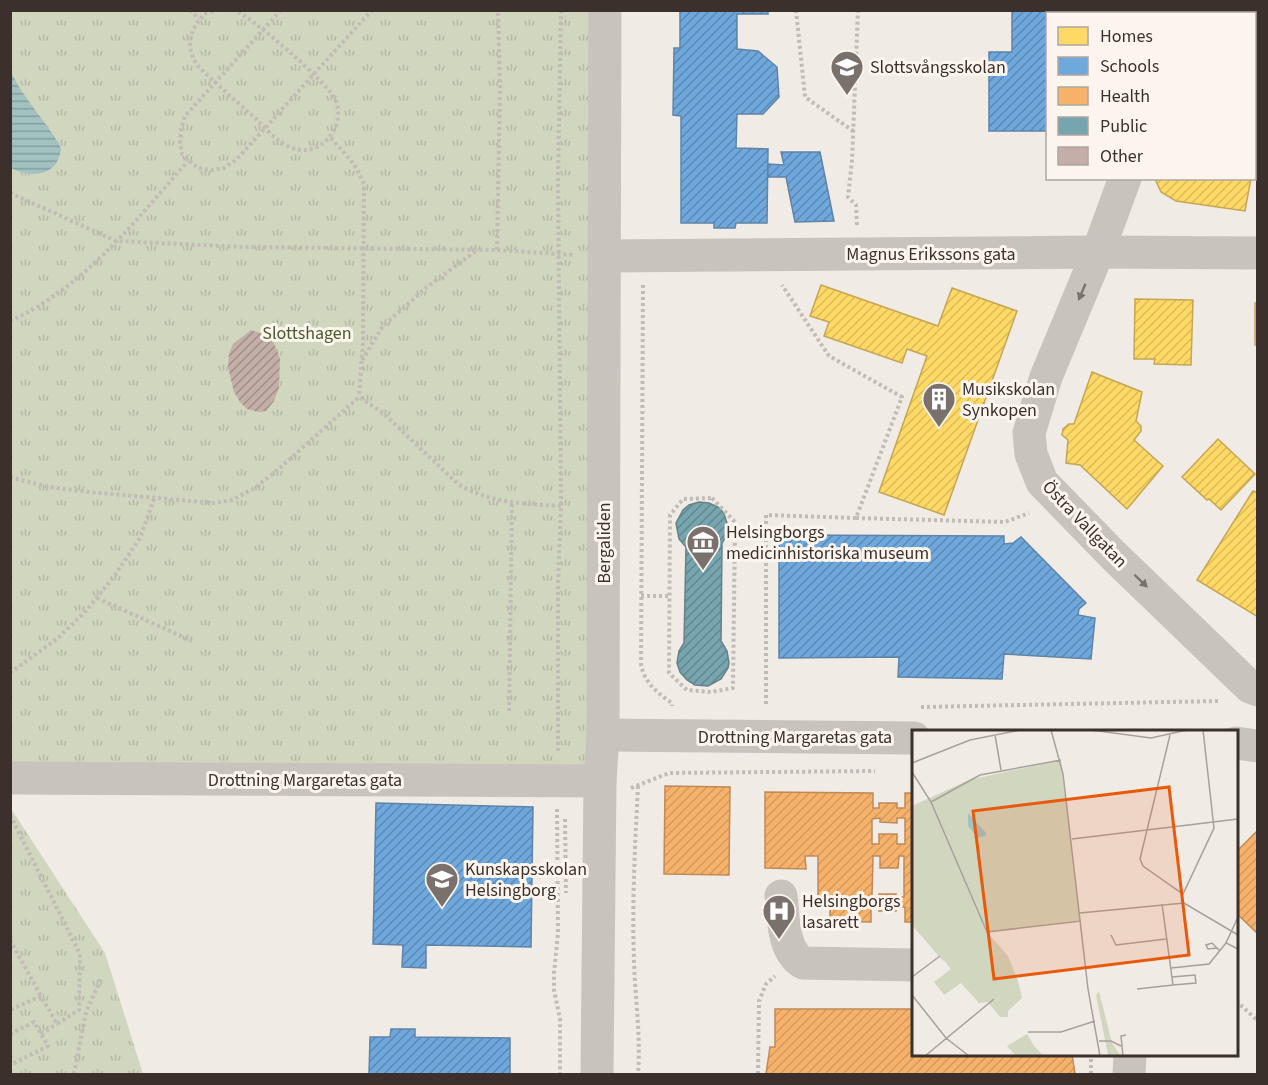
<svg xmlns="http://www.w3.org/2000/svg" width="1268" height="1085" font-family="'Source Sans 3',sans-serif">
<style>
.park{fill:url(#park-tufts)}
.water{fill:url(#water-rules)}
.homes{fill:url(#homes-hatch);stroke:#c4a654;stroke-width:1.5}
.schools{fill:url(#schools-hatch);stroke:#5f84a7;stroke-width:1.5}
.health{fill:url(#health-hatch);stroke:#be8b58;stroke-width:1.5;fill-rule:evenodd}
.public{fill:url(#public-hatch);stroke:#648287;stroke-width:1.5}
.building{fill:url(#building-hatch)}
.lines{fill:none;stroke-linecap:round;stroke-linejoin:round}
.path{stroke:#c2bbb6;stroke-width:4;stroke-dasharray:3 3;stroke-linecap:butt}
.minor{stroke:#c9c3be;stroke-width:33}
.oneway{fill:#7b726d}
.labels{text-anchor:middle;stroke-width:6;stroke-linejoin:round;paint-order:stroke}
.poi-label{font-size:18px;fill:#3b302b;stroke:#fbf5ee;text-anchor:start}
.street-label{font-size:18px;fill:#3b302b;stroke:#fbf5ee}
.park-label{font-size:18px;fill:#4a5a2e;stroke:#fbf5ee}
.inset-road{fill:none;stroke:#a8a09b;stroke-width:1.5}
.view{fill:#e8590c;fill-opacity:0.15;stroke:#e8590c;stroke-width:3}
.inset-edge{fill:none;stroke:#3b302b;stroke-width:3}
</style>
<defs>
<pattern id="park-tufts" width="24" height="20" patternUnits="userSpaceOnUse" patternTransform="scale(1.5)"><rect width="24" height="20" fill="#d1d6bf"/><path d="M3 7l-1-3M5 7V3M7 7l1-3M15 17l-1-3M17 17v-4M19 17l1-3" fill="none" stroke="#b4b8a4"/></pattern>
<pattern id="water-rules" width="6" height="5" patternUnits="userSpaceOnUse" patternTransform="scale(1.5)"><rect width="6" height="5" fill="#a1c2c1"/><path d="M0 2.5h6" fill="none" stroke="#849e9d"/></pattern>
<pattern id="homes-hatch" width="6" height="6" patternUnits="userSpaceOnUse" patternTransform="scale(1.5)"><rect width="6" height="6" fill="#ffd966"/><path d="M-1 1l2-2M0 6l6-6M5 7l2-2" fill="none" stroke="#dbbb59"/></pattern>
<pattern id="schools-hatch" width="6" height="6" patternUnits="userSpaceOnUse" patternTransform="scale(1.5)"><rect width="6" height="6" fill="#6fa8dc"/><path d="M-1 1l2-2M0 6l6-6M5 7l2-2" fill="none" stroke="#5c89b3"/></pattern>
<pattern id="health-hatch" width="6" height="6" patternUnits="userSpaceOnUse" patternTransform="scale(1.5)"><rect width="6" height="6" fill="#f6b26b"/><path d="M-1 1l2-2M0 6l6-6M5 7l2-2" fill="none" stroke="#d4995d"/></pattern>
<pattern id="public-hatch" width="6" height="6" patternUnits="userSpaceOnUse" patternTransform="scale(1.5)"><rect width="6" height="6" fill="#76a5af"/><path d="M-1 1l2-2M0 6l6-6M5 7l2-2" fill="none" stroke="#62878f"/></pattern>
<pattern id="building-hatch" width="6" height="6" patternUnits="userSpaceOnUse" patternTransform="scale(1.5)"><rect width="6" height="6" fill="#c3afa7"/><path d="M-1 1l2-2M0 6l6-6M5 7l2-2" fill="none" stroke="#a08f88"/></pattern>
</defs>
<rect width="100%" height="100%" fill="#f0ebe5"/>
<g class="park">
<polygon points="11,11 605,11 597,781 11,778"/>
<polygon points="10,807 105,953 143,1074 11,1074"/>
</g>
<path class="water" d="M 10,70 C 23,99 46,120 61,148 C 58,176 33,179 11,168 Z"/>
<g class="homes">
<polygon points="1254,23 1258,24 1258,108 1254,105"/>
<polygon points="1251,178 1245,211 1176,201 1161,192 1155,179"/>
<polygon points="821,285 938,326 952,288 1017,311 944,515 879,492 927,356 907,349 902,363 824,336 829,322 810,316"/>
<polygon points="1135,299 1193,300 1191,365 1154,364 1155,359 1134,359"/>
<rect x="1255" y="303" width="3" height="42"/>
<polygon points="1092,372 1142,392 1136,421 1141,426 1141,431 1134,440 1163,466 1127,509 1080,465 1066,463 1068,440 1062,435 1063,429 1069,424 1074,424"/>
<polygon points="1218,439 1255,474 1221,510 1209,499 1207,500 1182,477"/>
<polygon points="1253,491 1258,493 1258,617 1197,580"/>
</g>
<g class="schools">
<polygon points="680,10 768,10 768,14 737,14 737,49 758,51 777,67 779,97 763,114 737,114 736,148 768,149 767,223 736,223 735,228 714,228 714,223 681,223 681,116 673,115 674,48 680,48"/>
<polygon points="1012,10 1074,10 1074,14 1048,14 1048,131 989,131 989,52 1012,52"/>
<polygon points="781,152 820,152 834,221 795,222 786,177 768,177 768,164 784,165"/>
<polygon points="779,535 1004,536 1004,544 1013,543 1021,537 1086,603 1079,609 1078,615 1095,618 1091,659 1004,654 1002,679 898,677 899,657 779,658"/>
<polygon points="376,803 533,807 531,947 426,945 426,968 402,967 403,945 373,944"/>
<polygon points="391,1029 415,1029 415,1037 510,1038 510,1074 369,1074 370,1037 390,1037"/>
</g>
<g class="health">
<polygon points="665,786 730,787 729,875 664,874"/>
<path d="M 765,792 L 873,793 L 873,808 L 879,808 L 879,803 L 897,803 L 897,808 L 905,808 L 905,793 L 914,793 L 914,922 L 905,922 L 905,907 L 896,907 L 896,911 L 879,911 L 880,907 L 871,907 L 871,922 L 830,921 L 830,898 L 818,898 L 818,856 L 805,856 L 806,869 L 765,868 ZM 880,818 L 880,822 L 897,823 L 897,818 L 905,818 L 905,844 L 897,844 L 897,834 L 879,834 L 879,844 L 872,844 L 872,819 ZM 873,856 L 880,856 L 880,868 L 898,868 L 899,856 L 904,856 L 904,897 L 896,897 L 896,894 L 879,894 L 879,897 L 872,897 Z"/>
<polygon points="1258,830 1258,934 1236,913 1236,852"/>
<polygon points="775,1009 914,1009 914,1054 1072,1054 1075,1074 766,1074 770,1047 775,1047"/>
</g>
<polygon class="public" points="699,502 709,503 720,508 724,514 728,526 727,535 722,543 721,641 727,651 729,663 728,668 721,679 708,686 695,685 687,680 680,672 677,663 679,651 684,643 686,547 679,539 676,523 683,510 689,505"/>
<polygon class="building" points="251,330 263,334 274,343 280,359 279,388 274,401 266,411 258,412 247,409 240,402 234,392 228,367 229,354 233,344"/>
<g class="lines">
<g class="path">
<polyline points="190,10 199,19"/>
<path d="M 219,10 L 206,13 C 190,28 184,47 198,66 C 216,84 236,101 255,118 C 265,128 277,142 290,147 C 321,161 349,124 334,97 C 325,81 251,16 234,10"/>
<polyline points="281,10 185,116 181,129 180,142 182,154 198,168 212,170 224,168 236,160 372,10"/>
<polyline points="796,10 805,97 853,131"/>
<polyline points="331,138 354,164 364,184 363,342 359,397"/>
<polyline points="10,193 116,241 244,247 497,250 575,255"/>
<polyline points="857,225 856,205 848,197 852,161 858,10"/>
<polyline points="497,250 500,87 498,10"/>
<path d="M 643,285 L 641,664 C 644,682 657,693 672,703 L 672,706"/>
<path d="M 10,321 C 84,288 136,220 188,161"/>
<polyline points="362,360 383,326 427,287 477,250"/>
<path d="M 10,477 L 49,487 L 89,492 L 214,503 L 232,500 L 255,488 L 281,467 L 359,397 L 383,413 L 458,484 C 490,503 524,504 561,506"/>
<polygon points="712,498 735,522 733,688 711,692 687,690 669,673 670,515 683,499"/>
<polyline points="856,518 1005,522 1029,513"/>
<polyline points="641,596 669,596"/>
<polyline points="97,598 192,641"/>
<polyline points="10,673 58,638 86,611 115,575 140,538 154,499"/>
<polyline points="766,704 766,515 856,518 902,397 829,356 782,285"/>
<polyline points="921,707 1219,701"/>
<polyline points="509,711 512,503"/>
<polyline points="558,751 558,585 561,506 558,181 561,10"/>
<path d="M 638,786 C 635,844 632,902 634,960 C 635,998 641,1037 638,1074"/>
<polyline points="631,788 669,773 875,771"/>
<polyline points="557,809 558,933 554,973 554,990 560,1019 560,1074"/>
<polyline points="10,815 80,954 79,1010 57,1024 41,996 10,1010"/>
<polyline points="565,819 566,893"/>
<polyline points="10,940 41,996"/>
<polyline points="1236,1001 1258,1021"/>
<polyline points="10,1034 34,1022 48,1046 10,1065"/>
<polyline points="41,1034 57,1024"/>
<polyline points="74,1074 86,1012 102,977"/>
<polyline points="758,1074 759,1001 766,984 775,976"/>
<polyline points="1091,1074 1091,1054"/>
</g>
<g class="minor">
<polyline points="1186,14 1187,10"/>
<polyline points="1125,178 1098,252 1046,377 1029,433 1031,454 1042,482 1114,556 1250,687 1258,690"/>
<polyline points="605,256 1098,252 1258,253"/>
<polyline points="603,735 914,738"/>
<polyline points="1236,743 1258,746"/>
<polyline points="10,778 600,781"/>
<path d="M 781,896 C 784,918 782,950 803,963 L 914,965"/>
<polyline points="597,1074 600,781 603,735 605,10"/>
<polyline points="1129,1074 1130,1054"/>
</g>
</g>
<defs><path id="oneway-solid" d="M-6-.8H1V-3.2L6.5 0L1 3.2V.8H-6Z" transform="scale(1.5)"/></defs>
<g class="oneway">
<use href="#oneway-solid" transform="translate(1082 292) rotate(113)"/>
<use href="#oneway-solid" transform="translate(1141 581) rotate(44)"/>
</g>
<defs>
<symbol id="school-pin" viewBox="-11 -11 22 30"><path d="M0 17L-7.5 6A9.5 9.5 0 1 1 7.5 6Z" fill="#7a716c" stroke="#fbf5ee"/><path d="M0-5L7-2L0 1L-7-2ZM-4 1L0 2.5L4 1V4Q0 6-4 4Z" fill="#fff"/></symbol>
<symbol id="building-pin" viewBox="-11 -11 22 30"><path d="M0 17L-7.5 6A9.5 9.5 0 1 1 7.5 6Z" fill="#7a716c" stroke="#fbf5ee"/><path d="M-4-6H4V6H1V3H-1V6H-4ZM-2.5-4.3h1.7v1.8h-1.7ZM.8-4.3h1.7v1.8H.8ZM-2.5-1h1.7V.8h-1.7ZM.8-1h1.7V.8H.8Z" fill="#fff"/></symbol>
<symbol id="museum-pin" viewBox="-11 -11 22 30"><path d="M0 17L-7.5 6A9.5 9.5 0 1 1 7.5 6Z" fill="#7a716c" stroke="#fbf5ee"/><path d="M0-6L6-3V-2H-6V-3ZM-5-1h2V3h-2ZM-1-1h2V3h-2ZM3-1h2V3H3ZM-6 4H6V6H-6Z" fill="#fff"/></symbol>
<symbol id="hospital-pin" viewBox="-11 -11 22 30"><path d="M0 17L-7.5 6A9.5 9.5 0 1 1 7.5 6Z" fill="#7a716c" stroke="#fbf5ee"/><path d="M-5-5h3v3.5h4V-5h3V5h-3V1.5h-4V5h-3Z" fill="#fff"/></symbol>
</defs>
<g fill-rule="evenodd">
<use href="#school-pin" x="828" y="48" width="38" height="52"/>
<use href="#building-pin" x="920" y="380" width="38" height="52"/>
<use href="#museum-pin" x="684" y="523" width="38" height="52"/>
<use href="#school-pin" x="423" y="860" width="38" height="52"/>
<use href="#hospital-pin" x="760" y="892" width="38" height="52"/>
</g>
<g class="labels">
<g class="poi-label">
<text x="870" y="73">Slottsvångsskolan</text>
<text x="962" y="395">Musikskolan<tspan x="962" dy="21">Synkopen</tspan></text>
<text x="726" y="538">Helsingborgs<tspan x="726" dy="21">medicinhistoriska museum</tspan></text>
<text x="465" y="875">Kunskapsskolan<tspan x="465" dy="21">Helsingborg</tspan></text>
<text x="802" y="907">Helsingborgs<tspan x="802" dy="21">lasarett</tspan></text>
</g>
<g class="street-label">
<text x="931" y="260">Magnus Erikssons gata</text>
<text transform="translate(1085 524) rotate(46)" y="6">Östra Vallgatan</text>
<text transform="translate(604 543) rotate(-90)" y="6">Bergaliden</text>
<text x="795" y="743">Drottning Margaretas gata</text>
<text x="305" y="786">Drottning Margaretas gata</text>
</g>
<g class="park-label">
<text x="307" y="339">Slottshagen</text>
</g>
</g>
<g transform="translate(912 730)">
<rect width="326" height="326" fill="#f0ebe5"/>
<path d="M 42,223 L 84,271 L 106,251 L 110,268 L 96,281 L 96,287 L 88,287 L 76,272 L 67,273 L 49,253 L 32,230 ZM 115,304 L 122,316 L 131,325 L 103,325 L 95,316 Z" fill="#d1d6bf"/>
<path d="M 149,30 L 168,190 L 75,202 L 96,226 L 106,251 L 84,271 L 42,224 L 31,231 L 0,195 L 0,76 L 57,50 ZM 187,261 L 200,313 L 208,325 L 196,325 L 184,265 Z" fill="#d1d6bf"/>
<path d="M 39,239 L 49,253 L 32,265 L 22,252 Z" fill="#d1d6bf"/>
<path d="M 56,83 L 74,103 L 73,106 L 65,107 L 56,96 Z" fill="#a1c2c1"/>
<path class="inset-road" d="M 139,0 L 151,44 L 176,259 L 188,326M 179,0 L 239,8 L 275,0M 83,5 L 89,40M 258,5 L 228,129 L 231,136 L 271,164 L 302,98 L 291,0M 0,33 L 58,10 L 109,0M 0,42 L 19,72 L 75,202 L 169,191M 19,72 L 68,45 L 149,30M 160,109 L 326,89M 250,174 L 261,255 L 284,253 L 283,245 L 260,247M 168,183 L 272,173 L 326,205M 326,187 L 314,213 L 326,219M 199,205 L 204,215 L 254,209M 305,218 L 296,219 L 294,215 L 300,213 L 308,221M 259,238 L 297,234 L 314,213M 0,247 L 28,226M 225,259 L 261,255M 0,265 L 34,308 L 57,326M 116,302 L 149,302 L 183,291M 187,311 L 199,311 L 209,316M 13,326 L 82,269M 211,326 L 209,306 L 214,305"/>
<path class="view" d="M 257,57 L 277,225 L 82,249 L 61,81 Z"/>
<rect width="326" height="326" class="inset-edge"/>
</g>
<rect width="1268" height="1085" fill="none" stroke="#3b302b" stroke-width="24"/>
<rect x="1046" y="12" width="210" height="168" fill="#fbf5ee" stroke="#aea6a0" stroke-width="1.5"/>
<rect x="1058" y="27" width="30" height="18" fill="#ffd966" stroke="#aea6a0" stroke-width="1.5"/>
<text x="1100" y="42" font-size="18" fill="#3b302b">Homes</text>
<rect x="1058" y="57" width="30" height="18" fill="#6fa8dc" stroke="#aea6a0" stroke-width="1.5"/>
<text x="1100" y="72" font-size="18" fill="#3b302b">Schools</text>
<rect x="1058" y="87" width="30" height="18" fill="#f6b26b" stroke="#aea6a0" stroke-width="1.5"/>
<text x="1100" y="102" font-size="18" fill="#3b302b">Health</text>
<rect x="1058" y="117" width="30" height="18" fill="#76a5af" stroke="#aea6a0" stroke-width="1.5"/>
<text x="1100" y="132" font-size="18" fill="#3b302b">Public</text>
<rect x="1058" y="147" width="30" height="18" fill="#c3afa7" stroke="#aea6a0" stroke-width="1.5"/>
<text x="1100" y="162" font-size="18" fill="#3b302b">Other</text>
</svg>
